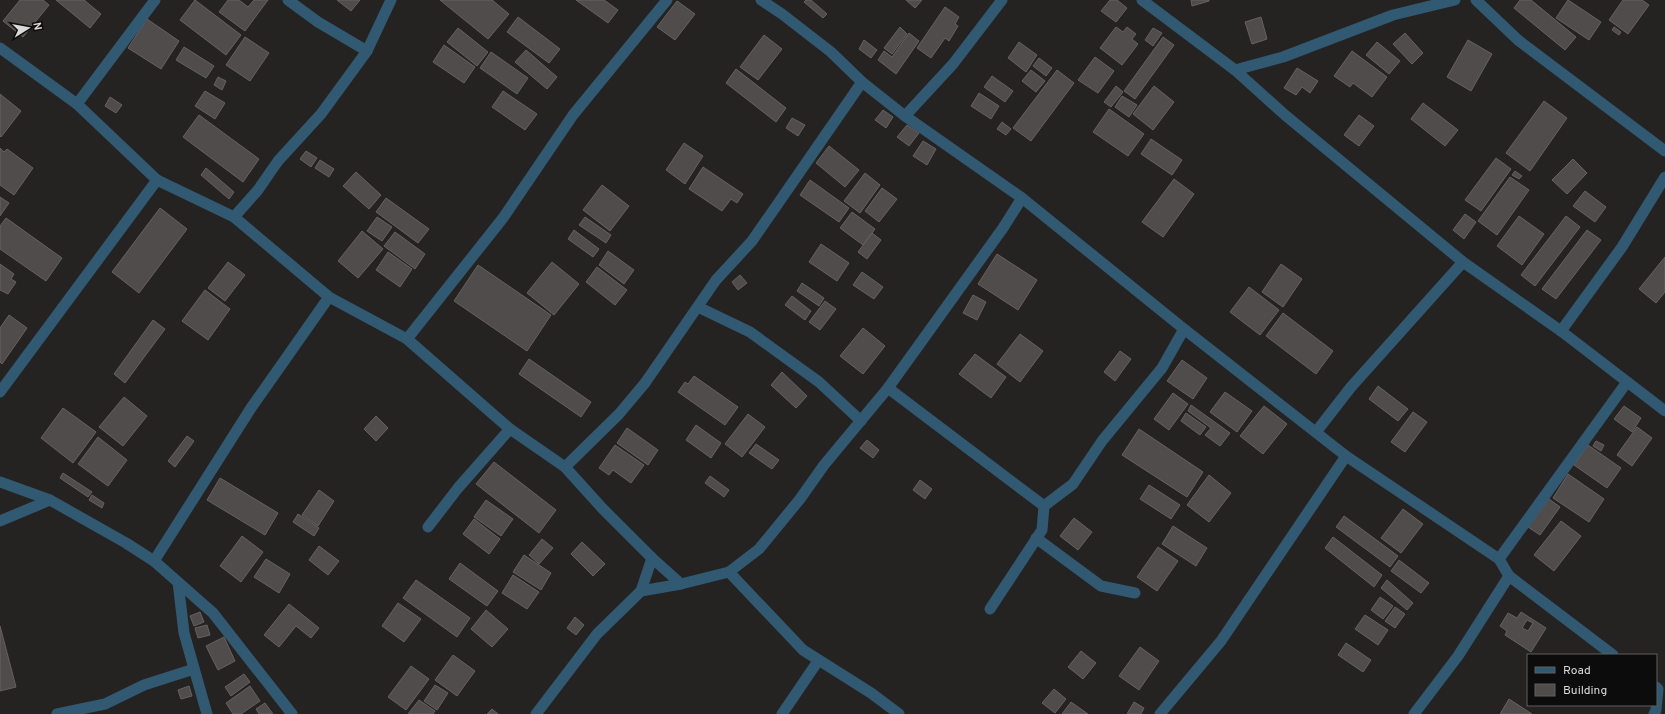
<svg xmlns="http://www.w3.org/2000/svg" width="1665" height="714" font-family="Overpass,sans-serif">
<style>
.building{fill:#504c4c;stroke:#666262;fill-rule:evenodd}
.lines{fill:none;stroke-linecap:round;stroke-linejoin:round}
.minor{stroke:#325972;stroke-width:11}
</style>
<rect width="100%" height="100%" fill="#252222"/>
<g class="building">
<polygon points="20,0 43,0 49,5 23,37 3,21"/>
<polygon points="56,0 84,0 101,14 90,28"/>
<polygon points="195,0 241,35 226,55 180,20"/>
<polygon points="228,0 239,0 248,7 254,0 268,0 245,31 219,12"/>
<polygon points="337,0 360,0 351,11"/>
<polygon points="440,0 492,0 509,14 488,39"/>
<polygon points="576,0 604,0 618,10 608,23"/>
<polygon points="806,0 811,0 827,14 823,18 804,2"/>
<polygon points="906,0 922,0 915,8"/>
<polygon points="1110,0 1117,0 1127,8 1116,22 1101,11"/>
<polygon points="1191,0 1209,0 1209,1 1192,6"/>
<polygon points="1520,0 1531,0 1576,37 1565,50 1514,8"/>
<polygon points="1568,0 1601,22 1589,40 1556,18"/>
<polygon points="1623,0 1642,0 1649,5 1628,34 1609,20"/>
<polygon points="677,1 695,14 675,40 657,27"/>
<polygon points="945,7 959,17 955,24 958,26 949,41 945,38 931,58 917,48"/>
<polygon points="518,17 560,49 549,63 507,32"/>
<polygon points="1261,17 1267,39 1252,44 1245,22"/>
<polygon points="147,19 179,41 161,69 128,48"/>
<polygon points="900,27 907,34 892,54 884,48"/>
<polygon points="1116,27 1123,32 1127,27 1136,34 1132,39 1138,44 1122,65 1100,48"/>
<polygon points="1614,27 1621,32 1619,35 1612,30"/>
<polygon points="458,28 488,52 477,66 447,42"/>
<polygon points="1153,28 1162,33 1153,46 1145,40"/>
<polygon points="909,33 919,41 896,74 878,60 884,51 892,57"/>
<polygon points="1405,33 1423,53 1412,64 1393,44"/>
<polygon points="764,35 782,49 758,80 740,67"/>
<polygon points="245,37 269,53 250,81 226,65"/>
<polygon points="1163,37 1174,45 1135,99 1124,91"/>
<polygon points="864,40 877,50 871,58 859,49"/>
<polygon points="1468,40 1492,54 1471,91 1447,77"/>
<polygon points="1019,42 1037,55 1026,72 1008,58"/>
<polygon points="1377,42 1400,61 1389,74 1366,55"/>
<polygon points="444,45 475,67 464,83 433,62"/>
<polygon points="184,47 214,66 206,78 176,60"/>
<polygon points="526,50 557,77 547,89 515,62"/>
<polygon points="1352,51 1387,77 1372,97 1353,83 1350,87 1334,76"/>
<polygon points="491,52 528,78 517,94 480,68"/>
<polygon points="1095,57 1114,71 1098,93 1078,80"/>
<polygon points="1039,58 1052,68 1046,76 1033,66"/>
<polygon points="1297,68 1318,81 1310,93 1302,87 1296,95 1284,88"/>
<polygon points="736,69 786,108 776,122 726,83"/>
<polygon points="1031,70 1045,81 1036,92 1022,81"/>
<polygon points="1057,70 1074,83 1031,141 1013,128"/>
<polygon points="992,76 1013,91 1005,102 984,87"/>
<polygon points="218,77 226,81 222,90 214,85"/>
<polygon points="1116,86 1123,92 1111,107 1104,102"/>
<polygon points="1154,86 1174,102 1153,130 1133,114"/>
<polygon points="205,91 225,103 215,119 195,106"/>
<polygon points="503,91 537,114 525,130 492,107"/>
<polygon points="979,93 999,106 991,119 971,106"/>
<polygon points="0,94 21,111 1,137 0,136"/>
<polygon points="1122,96 1137,105 1129,117 1115,107"/>
<polygon points="110,97 122,105 116,113 105,106"/>
<polygon points="1544,101 1567,118 1530,171 1506,153"/>
<polygon points="1423,103 1458,130 1445,146 1411,119"/>
<polygon points="1109,109 1144,134 1128,156 1093,132"/>
<polygon points="883,110 893,117 886,128 875,120"/>
<polygon points="199,115 259,159 243,182 183,137"/>
<polygon points="1359,115 1374,126 1359,146 1344,135"/>
<polygon points="792,118 805,125 798,136 786,128"/>
<polygon points="1002,122 1011,129 1006,135 997,129"/>
<polygon points="907,125 919,133 909,146 897,137"/>
<polygon points="1151,139 1182,160 1172,175 1141,154"/>
<polygon points="923,141 936,149 927,165 913,156"/>
<polygon points="684,143 703,156 685,184 666,170"/>
<polygon points="829,146 859,170 845,187 816,163"/>
<polygon points="0,148 4,152 7,149 33,168 14,195 0,185"/>
<polygon points="306,151 317,158 311,167 300,159"/>
<polygon points="1496,158 1511,169 1481,211 1465,200"/>
<polygon points="1573,159 1587,173 1567,194 1552,180"/>
<polygon points="320,160 334,169 329,177 315,168"/>
<polygon points="703,167 743,194 737,203 731,199 722,211 689,189"/>
<polygon points="206,168 234,192 229,199 201,175"/>
<polygon points="1515,171 1522,176 1519,179 1512,175"/>
<polygon points="356,172 381,195 369,209 343,186"/>
<polygon points="865,173 880,185 860,213 844,201"/>
<polygon points="1510,177 1529,190 1497,235 1478,221"/>
<polygon points="1174,179 1194,194 1163,237 1142,222"/>
<polygon points="810,180 849,208 839,222 800,195"/>
<polygon points="602,185 629,206 610,231 583,210"/>
<polygon points="882,188 897,199 879,222 865,211"/>
<polygon points="1585,191 1606,207 1595,222 1573,206"/>
<polygon points="0,197 9,203 0,216"/>
<polygon points="386,198 429,229 418,243 376,212"/>
<polygon points="160,208 187,229 139,293 112,272"/>
<polygon points="852,212 875,229 863,245 840,228"/>
<polygon points="1465,214 1476,222 1464,239 1453,230"/>
<polygon points="1519,216 1544,234 1522,265 1497,246"/>
<polygon points="1566,216 1580,227 1535,286 1521,275"/>
<polygon points="377,217 392,227 382,241 367,231"/>
<polygon points="585,217 611,235 606,243 579,225"/>
<polygon points="6,218 62,258 46,281 0,249 0,226"/>
<polygon points="574,230 599,249 593,257 568,239"/>
<polygon points="1587,230 1601,240 1556,299 1542,289"/>
<polygon points="362,231 383,249 358,278 338,261"/>
<polygon points="395,232 425,254 415,269 384,246"/>
<polygon points="872,233 881,240 867,259 858,252"/>
<polygon points="821,244 849,263 837,281 809,262"/>
<polygon points="608,251 634,270 624,284 599,265"/>
<polygon points="388,252 412,269 400,287 376,270"/>
<polygon points="997,254 1037,280 1018,310 978,284"/>
<polygon points="1665,257 1665,292 1656,303 1639,289"/>
<polygon points="228,262 245,275 225,301 208,288"/>
<polygon points="552,262 579,284 554,315 527,293"/>
<polygon points="0,264 14,274 11,279 16,282 8,294 0,290"/>
<polygon points="1281,264 1302,279 1283,307 1262,292"/>
<polygon points="478,265 551,315 527,351 454,301"/>
<polygon points="597,267 627,290 615,305 586,282"/>
<polygon points="862,272 883,287 874,299 853,285"/>
<polygon points="740,275 747,283 738,290 732,282"/>
<polygon points="802,283 824,298 819,306 797,291"/>
<polygon points="1249,287 1279,310 1260,335 1230,312"/>
<polygon points="205,290 230,309 208,340 182,321"/>
<polygon points="973,295 986,302 977,320 963,313"/>
<polygon points="792,296 811,311 805,320 785,305"/>
<polygon points="825,301 836,309 820,330 809,322"/>
<polygon points="1283,313 1333,351 1316,374 1266,336"/>
<polygon points="9,315 27,328 2,364 0,362 0,328"/>
<polygon points="153,320 165,329 125,383 114,374"/>
<polygon points="863,328 885,346 863,374 840,356"/>
<polygon points="1020,334 1043,351 1020,382 997,364"/>
<polygon points="1120,351 1131,359 1115,381 1104,372"/>
<polygon points="975,354 1006,377 991,398 959,374"/>
<polygon points="529,359 591,402 581,417 519,374"/>
<polygon points="1182,360 1207,378 1193,399 1167,381"/>
<polygon points="782,372 807,396 796,408 771,385"/>
<polygon points="694,376 738,407 725,425 678,392 685,382 688,384"/>
<polygon points="1378,386 1408,409 1398,421 1369,399"/>
<polygon points="1225,392 1252,411 1237,432 1210,412"/>
<polygon points="1173,393 1188,404 1169,430 1154,419"/>
<polygon points="124,397 147,416 123,446 99,427"/>
<polygon points="1191,405 1230,433 1220,446 1205,435 1211,428 1188,411"/>
<polygon points="1264,406 1287,424 1263,454 1240,436"/>
<polygon points="1624,406 1641,418 1632,432 1614,419"/>
<polygon points="63,408 96,432 73,463 41,438"/>
<polygon points="1413,412 1427,422 1405,452 1391,442"/>
<polygon points="1186,413 1206,427 1200,435 1181,421"/>
<polygon points="748,414 765,427 742,457 725,444"/>
<polygon points="376,416 388,428 376,441 364,429"/>
<polygon points="696,425 721,443 711,458 686,440"/>
<polygon points="1637,427 1652,438 1632,466 1617,455"/>
<polygon points="627,428 658,450 648,465 617,443"/>
<polygon points="1139,429 1203,472 1187,497 1122,455"/>
<polygon points="187,436 194,441 175,467 168,461"/>
<polygon points="98,437 127,460 108,486 78,464"/>
<polygon points="867,440 879,450 873,458 860,448"/>
<polygon points="1596,441 1604,445 1601,451 1593,446"/>
<polygon points="756,444 779,460 772,469 749,453"/>
<polygon points="615,445 644,465 631,483 613,470 609,475 599,468"/>
<polygon points="1588,445 1621,468 1607,488 1574,465"/>
<polygon points="494,462 556,510 539,533 476,484"/>
<polygon points="63,473 92,492 88,497 60,478"/>
<polygon points="1568,474 1604,499 1589,522 1553,498"/>
<polygon points="1209,475 1231,493 1209,522 1187,505"/>
<polygon points="710,476 729,490 724,497 705,483"/>
<polygon points="220,478 278,513 265,535 207,500"/>
<polygon points="920,480 932,489 925,499 913,490"/>
<polygon points="1149,485 1180,505 1171,519 1140,499"/>
<polygon points="319,490 334,501 318,526 302,515"/>
<polygon points="92,495 104,503 102,508 89,500"/>
<polygon points="1549,499 1560,507 1540,535 1528,527"/>
<polygon points="486,500 513,519 501,536 474,517"/>
<polygon points="1403,509 1423,524 1401,553 1381,538"/>
<polygon points="298,514 319,528 314,536 293,522"/>
<polygon points="1344,516 1398,556 1390,567 1336,527"/>
<polygon points="1074,518 1092,532 1078,550 1060,536"/>
<polygon points="474,519 500,539 489,554 463,534"/>
<polygon points="1561,521 1581,536 1554,571 1534,555"/>
<polygon points="1173,526 1207,548 1196,566 1162,544"/>
<polygon points="242,536 263,552 241,582 220,566"/>
<polygon points="1333,537 1382,575 1374,587 1325,548"/>
<polygon points="542,539 553,548 539,564 529,555"/>
<polygon points="582,542 605,564 593,576 571,554"/>
<polygon points="319,546 339,561 328,575 309,560"/>
<polygon points="1158,547 1178,561 1157,591 1137,577"/>
<polygon points="524,555 551,573 541,590 513,572"/>
<polygon points="266,559 290,574 279,593 254,577"/>
<polygon points="1399,560 1429,583 1421,593 1391,571"/>
<polygon points="460,563 498,591 487,606 449,579"/>
<polygon points="513,575 539,592 527,609 502,593"/>
<polygon points="416,580 470,618 457,637 403,598"/>
<polygon points="1387,580 1413,603 1407,610 1381,588"/>
<polygon points="1380,597 1393,606 1383,619 1371,610"/>
<polygon points="398,603 421,619 404,642 382,626"/>
<polygon points="289,604 319,628 311,638 296,626 279,647 264,635"/>
<polygon points="1395,607 1405,614 1395,628 1385,621"/>
<polygon points="486,610 508,629 492,647 471,629"/>
<polygon points="200,612 204,622 194,626 190,616"/>
<path d="M 1521,612 L 1546,628 L 1531,652 L 1505,635 L 1507,631 L 1500,626 L 1508,613 L 1517,618 ZM 1527,620 L 1533,623 L 1528,631 L 1522,628 Z"/>
<polygon points="1365,615 1388,630 1378,645 1355,629"/>
<polygon points="575,617 584,625 576,635 567,628"/>
<polygon points="207,625 210,635 198,638 195,628"/>
<polygon points="0,626 16,687 0,691"/>
<polygon points="224,637 235,661 218,670 206,646"/>
<polygon points="1346,643 1371,660 1363,672 1338,655"/>
<polygon points="1140,647 1159,661 1139,690 1119,676"/>
<polygon points="1081,651 1096,663 1083,679 1068,667"/>
<polygon points="453,655 475,671 457,696 435,680"/>
<polygon points="411,666 429,679 406,710 388,697"/>
<polygon points="244,674 250,682 231,696 225,687"/>
<polygon points="435,685 448,693 437,710 424,701"/>
<polygon points="189,686 192,696 181,699 178,690"/>
<polygon points="250,686 260,701 241,714 233,714 226,703"/>
<polygon points="1054,689 1066,699 1055,713 1042,703"/>
<polygon points="1509,699 1532,714 1500,714"/>
<polygon points="419,700 435,711 433,714 408,714"/>
<polygon points="1071,702 1088,714 1062,714"/>
<polygon points="1134,702 1144,708 1141,714 1127,714"/>
<polygon points="265,703 273,714 259,714 256,709"/>
<polygon points="492,709 498,714 487,714"/>
</g>
<g class="lines">
<g class="minor">
<polyline points="761,0 782,14 831,52 862,82 905,116 1022,198 1184,329 1346,456 1499,559 1509,576"/>
<polyline points="1142,0 1235,70 1285,115 1463,262 1561,331 1665,411"/>
<polyline points="1476,0 1518,40 1665,151"/>
<polyline points="0,48 77,104 157,180 234,217 329,297 407,339 510,429 565,467 602,508 652,558 681,584"/>
<polyline points="367,51 391,0"/>
<polyline points="1235,70 1283,57 1393,15 1455,0"/>
<polyline points="77,104 155,0"/>
<polyline points="905,116 953,64 1002,0"/>
<polyline points="234,217 258,190 278,161 321,114 367,51 318,22 288,0"/>
<polyline points="698,307 750,332 819,382 861,421"/>
<polyline points="1561,331 1622,247 1665,177"/>
<polyline points="407,339 503,218 573,115 667,0"/>
<polyline points="888,388 1044,506 1073,484 1102,441 1162,368 1184,329"/>
<polyline points="0,392 157,180"/>
<polyline points="1316,432 1351,387 1463,262"/>
<polyline points="565,467 619,414 645,383 716,280 752,241 862,82"/>
<polyline points="0,482 50,500 126,543 154,561"/>
<polyline points="0,521 50,500"/>
<polyline points="428,527 458,488 510,429"/>
<polyline points="1036,538 1101,586 1135,593"/>
<polyline points="1499,559 1627,382"/>
<polyline points="729,572 803,650 871,693 899,714"/>
<polyline points="178,582 184,633 207,714"/>
<polyline points="641,591 652,558"/>
<polyline points="990,609 1042,530 1044,506"/>
<polyline points="57,714 105,704 144,685 194,669"/>
<polyline points="292,714 213,613 154,561 251,408 329,297"/>
<polyline points="536,714 597,634 641,591 681,584 729,572 759,549 800,499 824,465 888,388 1003,228 1022,198"/>
<polyline points="782,714 818,661"/>
<polyline points="1160,714 1221,641 1346,456"/>
<polyline points="1414,714 1458,656 1509,576 1613,655"/>
<polyline points="1654,714 1656,710 1658,689 1656,687"/>
</g>
</g>
<rect x="1527" y="654" width="130" height="52" fill="#0d0c0c" stroke="#5f5e5e"/>
<rect x="1535" y="667" width="20" height="6" fill="#325972" stroke="#5f5e5e"/>
<text x="1563" y="674" font-size="12" fill="#dbd9d9">Road</text>
<rect x="1535" y="684" width="20" height="12" fill="#504c4c" stroke="#5f5e5e"/>
<text x="1563" y="694" font-size="12" fill="#dbd9d9">Building</text>
<g transform="translate(28 28) rotate(79)" stroke="#0d0c0c" stroke-width="3" paint-order="stroke">
<path d="M0-3L7 15L0 10L-7 15Z" fill="#dbd9d9"/>
<text y="-6" font-size="11" font-weight="bold" text-anchor="middle" fill="#dbd9d9">N</text>
</g>
</svg>
